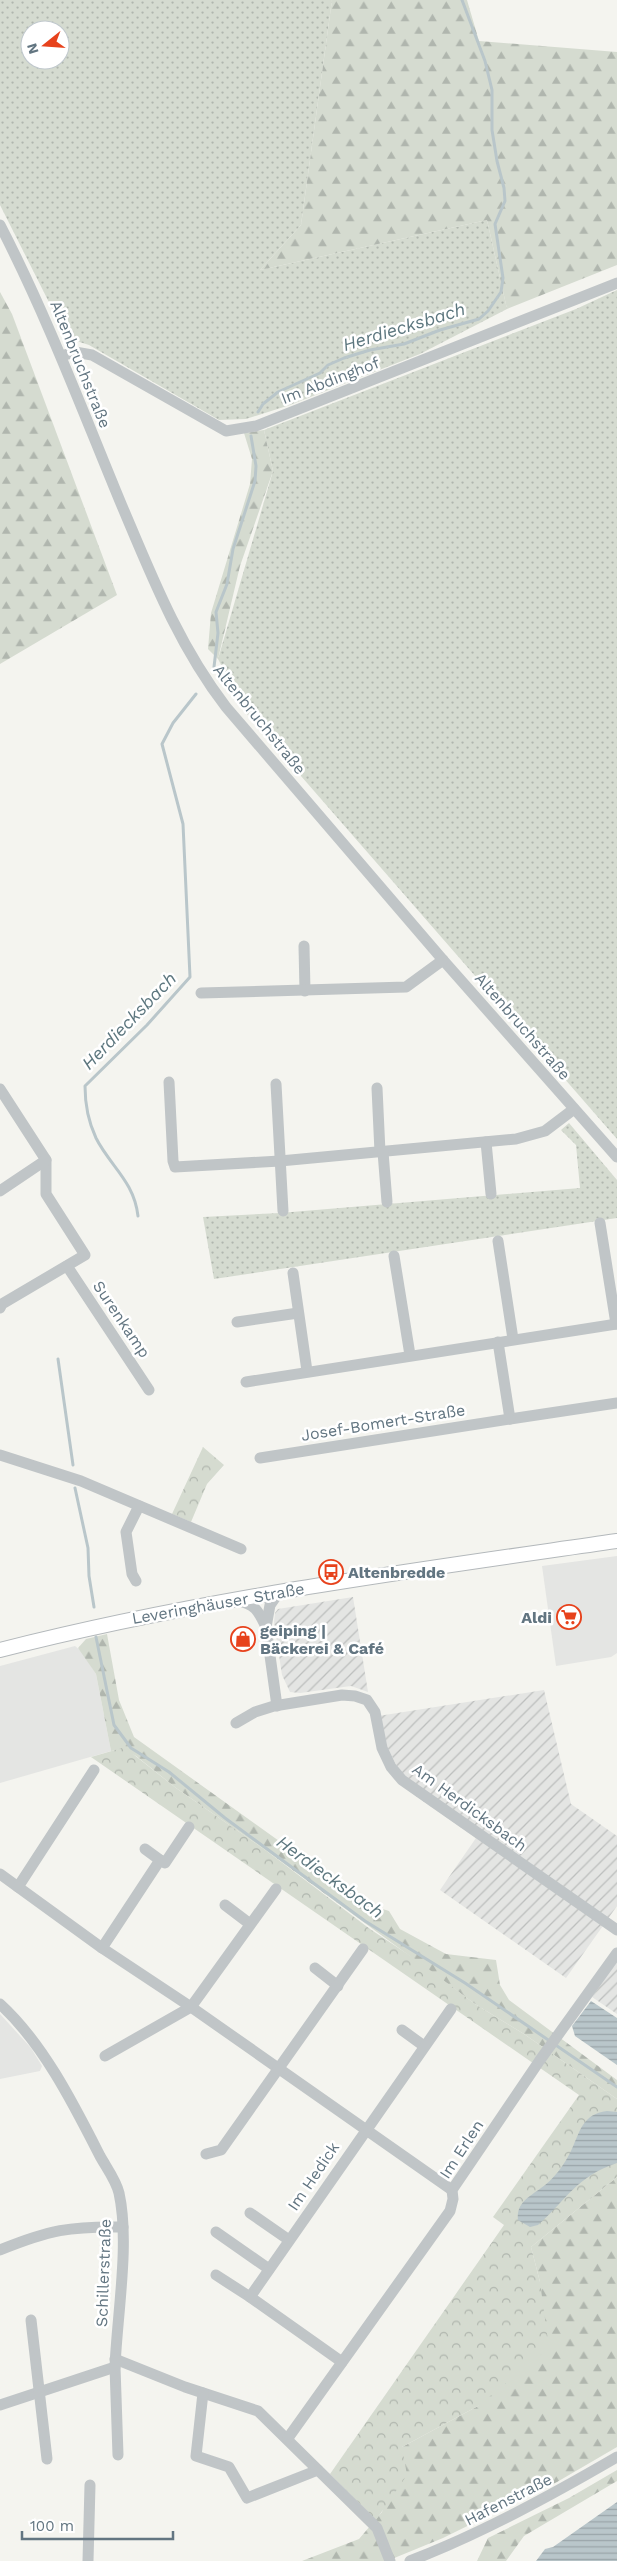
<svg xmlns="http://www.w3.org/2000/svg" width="617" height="2561" font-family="'Work Sans',sans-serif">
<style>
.built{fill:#e4e5e3}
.industrial{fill:url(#industrial-furrows)}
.grass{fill:url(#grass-dots);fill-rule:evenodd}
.forest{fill:url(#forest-firs)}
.park{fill:url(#park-crowns)}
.water{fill:url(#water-rules)}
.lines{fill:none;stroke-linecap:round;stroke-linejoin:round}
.stream{stroke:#b9c6ca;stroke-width:3}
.major-casing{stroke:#b3b8bb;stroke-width:16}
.minor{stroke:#c0c5c7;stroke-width:11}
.major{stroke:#fff;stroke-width:14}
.labels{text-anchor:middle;stroke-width:5;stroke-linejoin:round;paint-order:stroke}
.street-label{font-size:16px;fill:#627581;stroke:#fff}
.poi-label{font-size:16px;font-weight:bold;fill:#627581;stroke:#fff;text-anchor:start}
.water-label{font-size:18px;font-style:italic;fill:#5d777f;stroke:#fff}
</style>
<defs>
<pattern id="industrial-furrows" width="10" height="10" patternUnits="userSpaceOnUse" patternTransform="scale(1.25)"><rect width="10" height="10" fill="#e4e5e3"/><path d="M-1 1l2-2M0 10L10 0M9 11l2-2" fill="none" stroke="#bcbebd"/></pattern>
<pattern id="grass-dots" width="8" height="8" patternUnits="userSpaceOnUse" patternTransform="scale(1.25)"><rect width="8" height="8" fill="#d5dbd0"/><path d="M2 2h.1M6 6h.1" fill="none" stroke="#b0b6ae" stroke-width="1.8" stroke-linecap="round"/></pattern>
<pattern id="forest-firs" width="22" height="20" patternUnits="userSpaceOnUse" patternTransform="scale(1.25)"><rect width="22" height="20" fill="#d5dbd0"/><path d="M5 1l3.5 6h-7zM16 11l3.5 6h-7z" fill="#b0b6ae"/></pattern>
<pattern id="park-crowns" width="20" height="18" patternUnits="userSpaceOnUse" patternTransform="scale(1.25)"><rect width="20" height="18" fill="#d5dbd0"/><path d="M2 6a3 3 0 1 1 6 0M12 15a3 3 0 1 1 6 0" fill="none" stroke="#b0b6ae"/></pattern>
<pattern id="water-rules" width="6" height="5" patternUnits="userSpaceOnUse" patternTransform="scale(1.25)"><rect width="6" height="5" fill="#b9c6ca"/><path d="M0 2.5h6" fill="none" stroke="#9aa5a9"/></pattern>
</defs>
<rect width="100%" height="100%" fill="#f4f4ef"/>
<g class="built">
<polygon points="617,1556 617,1653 611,1657 556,1666 542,1566"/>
<polygon points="75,1646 82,1652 96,1674 111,1751 0,1783 0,1666"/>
<polygon points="0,2014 31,2048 42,2066 40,2071 0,2079"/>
</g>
<g class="industrial">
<polygon points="353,1597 368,1692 351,1686 300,1693 290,1692 282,1675 274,1622 275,1613 278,1609"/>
<polygon points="544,1690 571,1804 617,1836 617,1906 566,1978 440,1890 476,1838 410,1792 372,1717"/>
<polygon points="617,1961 617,2014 592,1997"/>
</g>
<g class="grass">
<path d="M 0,0 L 332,0 L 301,225 L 260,270 L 487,220 L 507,309 L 420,354 L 290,405 L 246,419 L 219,420 L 89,345 L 67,338 L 0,205 ZM 30,30 L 60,30 L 60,60 L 30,60 Z"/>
<polygon points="617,290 617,1139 247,714 218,659 273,471 264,430 576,309"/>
<polygon points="569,1123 617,1180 617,1218 214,1279 203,1217 280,1213 580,1188 576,1145 561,1130"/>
</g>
<g class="forest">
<polygon points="332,0 467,0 479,41 617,52 617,265 507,309 487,220 260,270 301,225"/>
<polygon points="0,292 12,314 117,595 0,664"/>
<polygon points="264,430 273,471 240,566 218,659 208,649 211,613 250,484 252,459 244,433"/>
<polygon points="107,1634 119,1700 134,1737 367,1904 389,1911 400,1929 446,1954 496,1960 500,1985 509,2000 617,2080 617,2099 524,2034 475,2004 264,1849 176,1788 136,1756 122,1749 111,1751 96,1674 78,1648 86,1639"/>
<polygon points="617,2177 617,2447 557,2482 443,2538 387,2561 302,2561 359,2539 382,2512 402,2447 478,2406 540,2282 531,2247"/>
<polygon points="617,2470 617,2481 524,2536 506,2561 477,2561 488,2538 569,2498"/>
</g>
<g class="park">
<polygon points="203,1447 224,1465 207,1484 191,1522 172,1514"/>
<polygon points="122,1748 128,1750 176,1788 264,1849 370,1929 418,1961 475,2004 524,2034 617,2099 617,2177 531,2247 540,2282 549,2348 478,2406 402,2447 407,2475 376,2520 330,2474 504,2225 493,2217 579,2095 91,1757"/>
</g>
<g class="water">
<polygon points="591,2001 617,2018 617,2065 575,2036 572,2026"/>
<path d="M 607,2111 L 617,2112 L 617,2163 C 576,2177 568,2198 538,2225 L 530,2227 L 518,2220 C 516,2203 529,2197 541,2188 C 554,2179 564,2165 571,2151 C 580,2132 582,2114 607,2111 Z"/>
<polygon points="617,2502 617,2561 536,2561 545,2549 553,2547"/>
</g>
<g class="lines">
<g class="stream">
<polyline points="258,412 263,404 278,392 320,373 328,365 344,358 370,350 404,344 440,330 479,319 488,311 501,292 503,278 495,224 505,201 504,188 497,161 492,130 492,90 485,61 462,0"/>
<polyline points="214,667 218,633 216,612 227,584 233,549 255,481 256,466 251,436"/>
<path d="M 138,1216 C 134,1181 110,1166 96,1138 C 88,1121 85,1105 85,1086 L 147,1025 L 190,977 L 183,824 L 162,744 L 173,723 L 196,694"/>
<polyline points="58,1359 73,1465"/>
<polyline points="75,1488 88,1548 89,1576 94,1607"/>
<polyline points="96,1637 114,1725 131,1748 169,1772 225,1818 365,1921 465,1983 617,2087"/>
</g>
<defs>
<path id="major" d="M 0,1650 C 203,1598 410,1571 617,1541"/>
</defs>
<use href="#major" class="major-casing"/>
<g class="minor">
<path d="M 0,225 C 47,316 83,412 122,506 C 152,577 179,646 226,707 L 443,960 L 617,1157"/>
<polyline points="61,356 75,352 92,355 226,431 256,426 617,283"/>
<polyline points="304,946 305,991"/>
<polyline points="201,993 406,987 443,960"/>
<polyline points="169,1082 173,1161 175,1167 280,1161 516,1139 545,1131 574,1109"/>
<polyline points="276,1084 283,1211"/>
<polyline points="377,1088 380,1152"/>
<polyline points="0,1089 46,1160 46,1194 85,1255 2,1304 0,1308"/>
<polyline points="486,1142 491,1194"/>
<polyline points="383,1152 387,1202"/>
<polyline points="0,1191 46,1160"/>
<polyline points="600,1223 616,1324"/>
<polyline points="498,1241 513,1339"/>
<polyline points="394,1256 410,1355"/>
<polyline points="67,1266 149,1390"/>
<polyline points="293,1273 307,1371"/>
<polyline points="237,1322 298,1313"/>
<polyline points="498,1342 510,1419 617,1403"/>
<polyline points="246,1382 617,1324"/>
<polyline points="0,1455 81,1481 241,1549"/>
<polyline points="260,1458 510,1419"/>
<polyline points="136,1581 132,1574 126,1532 139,1506"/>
<path d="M 237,1601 C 255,1603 259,1612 266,1627"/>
<polyline points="277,1706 266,1627 270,1605 279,1592"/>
<polyline points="236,1723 255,1712 274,1706 342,1695 355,1696 367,1700 375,1712 382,1748 391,1767 402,1780 617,1930"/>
<polyline points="145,1849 160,1860"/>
<polyline points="0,1874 102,1948 191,2007 452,2190"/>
<polyline points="18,1887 94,1770"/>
<polyline points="225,1905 250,1924"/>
<polyline points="102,1948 160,1860 165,1863 189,1827"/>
<polyline points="315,1968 338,1986"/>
<path d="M 0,2004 C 43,2043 74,2105 100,2156 C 106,2167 116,2180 119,2193 C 130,2243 117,2315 115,2367 L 0,2405"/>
<polyline points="402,2030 424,2046"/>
<polyline points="105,2056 191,2007 276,1889"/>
<polyline points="206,2154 221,2150 363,1949"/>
<polyline points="250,2213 289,2240"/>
<polyline points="216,2232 269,2269"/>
<path d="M 0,2250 C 49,2230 70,2226 123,2227"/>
<polyline points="216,2275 250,2297"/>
<polyline points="31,2320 47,2459"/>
<polyline points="115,2359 185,2387 258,2411 377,2528 390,2561"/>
<polyline points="342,2362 250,2297 451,2009"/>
<polyline points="115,2367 118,2455"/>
<polyline points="203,2393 196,2456 229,2467 247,2498 318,2470"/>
<polyline points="288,2438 450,2211 453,2199 452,2190 540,2060 617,1953"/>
<polyline points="88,2561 90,2485"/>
<path d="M 410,2561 C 482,2533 550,2496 617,2457"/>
</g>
<use href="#major" class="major"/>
</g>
<defs>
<symbol id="bus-ring" viewBox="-11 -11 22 22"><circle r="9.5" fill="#fff" stroke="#e7421c" stroke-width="1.5"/><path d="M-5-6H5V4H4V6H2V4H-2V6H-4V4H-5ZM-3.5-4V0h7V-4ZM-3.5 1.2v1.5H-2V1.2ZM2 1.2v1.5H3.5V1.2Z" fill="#e7421c"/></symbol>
<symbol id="supermarket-ring" viewBox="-11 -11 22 22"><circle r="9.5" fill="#fff" stroke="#e7421c" stroke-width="1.5"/><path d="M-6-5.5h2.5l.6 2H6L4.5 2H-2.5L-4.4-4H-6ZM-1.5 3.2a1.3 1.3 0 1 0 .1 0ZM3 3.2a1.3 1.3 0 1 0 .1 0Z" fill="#e7421c"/></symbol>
<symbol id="shop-ring" viewBox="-11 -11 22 22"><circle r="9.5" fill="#fff" stroke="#e7421c" stroke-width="1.5"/><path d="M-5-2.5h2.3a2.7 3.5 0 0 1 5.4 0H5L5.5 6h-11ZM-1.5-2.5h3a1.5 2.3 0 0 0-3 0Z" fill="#e7421c"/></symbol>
</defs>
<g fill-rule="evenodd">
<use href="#bus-ring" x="317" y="1558" width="28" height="28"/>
<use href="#supermarket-ring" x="555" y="1603" width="28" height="28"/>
<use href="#shop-ring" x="229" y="1625" width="28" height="28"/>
</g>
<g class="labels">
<g class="street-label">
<text transform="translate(81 364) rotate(68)" y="6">Altenbruchstraße</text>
<text transform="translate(330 380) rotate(-21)" y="6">Im Abdinghof</text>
<text transform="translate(260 719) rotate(51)" y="6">Altenbruchstraße</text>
<text transform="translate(523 1026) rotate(49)" y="6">Altenbruchstraße</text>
<text transform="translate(122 1319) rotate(56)" y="6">Surenkamp</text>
<text transform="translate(383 1422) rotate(-9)" y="6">Josef-Bomert-Straße</text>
<text transform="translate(218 1603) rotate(-10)" y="6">Leveringhäuser Straße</text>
<text transform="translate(470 1807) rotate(36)" y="6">Am Herdicksbach</text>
<text transform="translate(461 2149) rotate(-57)" y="6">Im Erlen</text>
<text transform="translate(313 2176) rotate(-56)" y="6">Im Hedick</text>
<text transform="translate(103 2273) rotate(-88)" y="6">Schillerstraße</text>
<text transform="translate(508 2499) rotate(-27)" y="6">Hafenstraße</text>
</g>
<g class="poi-label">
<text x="348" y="1578">Altenbredde</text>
<text x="552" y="1623" text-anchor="end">Aldi</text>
<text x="260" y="1636">geiping |<tspan x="260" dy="18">Bäckerei &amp; Café</tspan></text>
</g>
<g class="water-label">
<text transform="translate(404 327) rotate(-17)" y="6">Herdiecksbach</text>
<text transform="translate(129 1021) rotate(-46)" y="6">Herdiecksbach</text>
<text transform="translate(330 1877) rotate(36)" y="6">Herdiecksbach</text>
</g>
</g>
<g transform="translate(45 45) rotate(253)"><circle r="24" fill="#ffffff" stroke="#c0c8cd"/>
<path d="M0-4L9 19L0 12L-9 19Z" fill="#e7421c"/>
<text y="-8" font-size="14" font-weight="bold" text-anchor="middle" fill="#627581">N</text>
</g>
<path d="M22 2531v8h151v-8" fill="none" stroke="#627581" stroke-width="2.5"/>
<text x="30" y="2531" font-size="15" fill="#627581" stroke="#ffffff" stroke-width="4" paint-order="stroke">100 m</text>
</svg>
